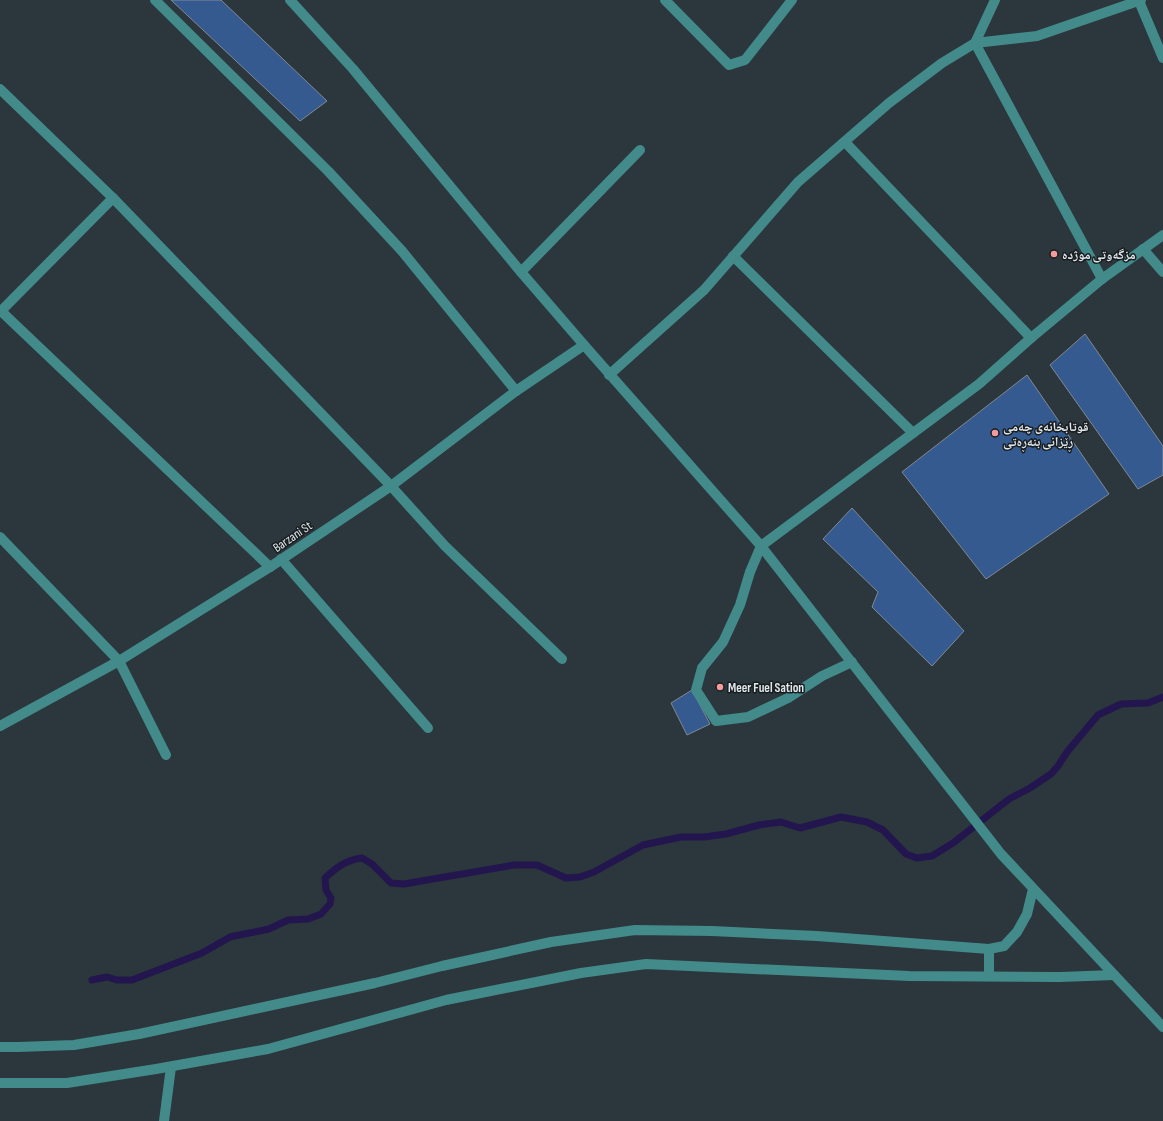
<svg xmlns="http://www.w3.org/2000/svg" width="1163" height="1121" font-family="'Sofia Sans Condensed','Noto Naskh Arabic',sans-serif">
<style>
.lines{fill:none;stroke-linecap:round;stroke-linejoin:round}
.stream{stroke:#23164e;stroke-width:7}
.building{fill:#345a90;stroke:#818994}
.minor{stroke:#438a8a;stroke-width:10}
.poi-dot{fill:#f59b9c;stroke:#181d20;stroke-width:1.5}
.labels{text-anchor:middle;stroke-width:3;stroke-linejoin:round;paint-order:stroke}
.poi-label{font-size:13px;font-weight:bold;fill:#e0e7eb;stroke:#181d20;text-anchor:start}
.street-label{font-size:13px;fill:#e0e7eb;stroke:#181d20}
</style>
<rect width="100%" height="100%" fill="#2b373c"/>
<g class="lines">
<path class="stream" d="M 92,980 L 107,977 L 117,980 L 132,980 L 202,953 L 230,937 L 269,929 L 288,920 L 308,919 L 321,914 L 330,904 L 331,898 L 326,890 L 325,878 C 337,867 346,860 362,858 L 372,864 L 391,883 L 404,884 L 514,865 L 537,865 L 566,878 L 580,877 L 594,872 L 643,845 L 681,837 L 704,837 L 726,834 L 759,825 L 781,822 L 800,828 L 841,817 L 867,822 L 883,830 L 906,854 L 917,858 L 932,856 L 953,843 L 1009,799 L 1030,788 L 1051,774 L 1058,766 L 1067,752 L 1098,715 L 1121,704 L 1148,703 L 1163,697"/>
</g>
<g class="building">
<polygon points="171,0 221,0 327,101 300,121"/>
<polygon points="1085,334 1163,446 1163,475 1138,489 1050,365"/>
<polygon points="1027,375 1109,494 986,579 902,472"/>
<polygon points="852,508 964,631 932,666 872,607 878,592 823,539"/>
<polygon points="692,690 710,724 687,735 671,703"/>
</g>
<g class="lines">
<g class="minor">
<polyline points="155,0 328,171 402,251 516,391"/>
<polyline points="290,0 353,69 521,272 584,345 761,546 1001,854 1163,1027"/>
<polyline points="665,0 729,65 745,60 792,0"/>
<polyline points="995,0 975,43 1102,279"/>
<polyline points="1139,1 1163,58"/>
<polyline points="0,89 113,198 391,486 445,546 562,659"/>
<polyline points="845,142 1031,338"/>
<polyline points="1143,249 1163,272"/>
<polyline points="733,256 913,433"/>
<polyline points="521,272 640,150"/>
<polyline points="0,310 270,567"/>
<polyline points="0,312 113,198"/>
<polyline points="609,375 704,290 798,182 889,103 942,63 975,43 1037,36 1141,0"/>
<polyline points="0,537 119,661 166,755"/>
<polyline points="281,559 428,728"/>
<polyline points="852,662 822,676 788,698 748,717 716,721 696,690 702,668 723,642 740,605 750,572 761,546 979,384 1031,338 1102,279 1163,235"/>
<polyline points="0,726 119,661 270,567 391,486 516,391 584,345"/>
<polyline points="989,949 989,976"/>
<polyline points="0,1047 18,1047 74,1045 139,1034 375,983 442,966 551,942 635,930 712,931 817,936 989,949 1004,946 1017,932 1027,914 1033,889"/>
<polyline points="0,1083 67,1083 156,1069 268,1049 446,1000 581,973 646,964 909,976 1060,977 1114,975"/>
<polyline points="164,1121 171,1067"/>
</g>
</g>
<g class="poi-dot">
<circle cx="1054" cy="254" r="4"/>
<circle cx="995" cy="433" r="4"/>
<circle cx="720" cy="687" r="4"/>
</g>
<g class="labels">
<g class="poi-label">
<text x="1062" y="259">مزگەوتی موژدە</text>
<text x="1003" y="431">قوتابخانەی چەمی<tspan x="1003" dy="15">ڕێزانی بنەڕەتی</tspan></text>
<text x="728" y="692">Meer Fuel Sation</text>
</g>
<g class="street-label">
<text transform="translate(292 536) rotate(-34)" y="5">Barzani St</text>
</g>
</g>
</svg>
